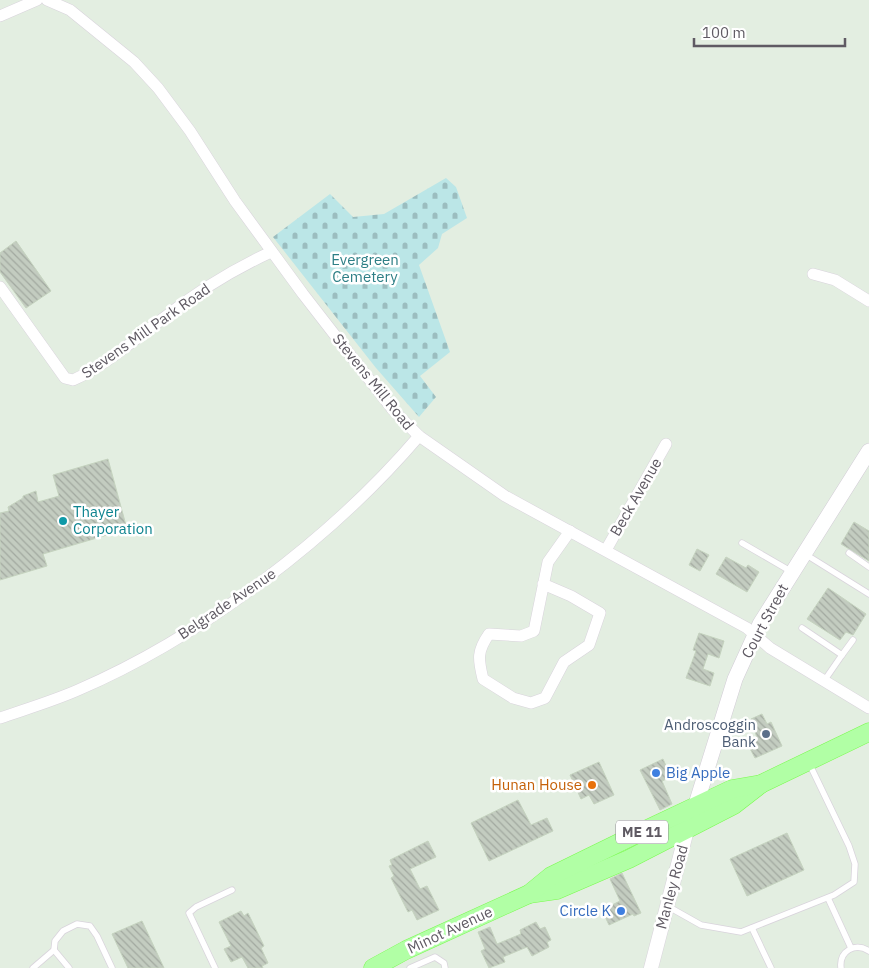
<svg xmlns="http://www.w3.org/2000/svg" width="869" height="968" font-family="'IBM Plex Sans',sans-serif">
<style>
.cemetery{fill:url(#cemetery-stones)}
.building{fill:url(#building-back-hatch);stroke:#c5d3bf}
.lines{fill:none;stroke-linecap:round;stroke-linejoin:round}
.service-casing{stroke:#d9d4dc;stroke-width:7}
.minor-casing{stroke:#d9d4dc;stroke-width:12}
.tertiary-casing{stroke:#d9d4dc;stroke-width:15}
.secondary-casing{stroke:#d2ccd6;stroke-width:16}
.primary-casing{stroke:#79fb4d;stroke-width:19}
.service{stroke:#fff;stroke-width:5.5}
.minor{stroke:#fff;stroke-width:11}
.tertiary{stroke:#fff;stroke-width:14}
.secondary{stroke:#fff;stroke-width:15}
.primary{stroke:#b1ffa5;stroke-width:18}
.culture-dot{fill:#0f9aa8;stroke:#fff;stroke-width:2}
.service-dot{fill:#5c6f8a;stroke:#fff;stroke-width:2}
.shop-dot{fill:#3f7fe0;stroke:#fff;stroke-width:2}
.food-dot{fill:#e8710a;stroke:#fff;stroke-width:2}
.labels{text-anchor:middle;stroke-width:5;stroke-linejoin:round;paint-order:stroke}
.shield{fill:#fff;stroke:#8f8c92;stroke-width:1}
.shield-label{font-size:14px;font-weight:bold;fill:#5f5a63}
.park-label{font-size:15px;fill:#2e7f86;stroke:#fff}
.street-label{font-size:15px;fill:#5f5a63;stroke:#fff}
.culture-label{font-size:15px;fill:#0d838f;stroke:#fff;text-anchor:start}
.service-label{font-size:15px;fill:#4e5e75;stroke:#fff;text-anchor:end}
.shop-label{font-size:15px;fill:#366cbe;stroke:#fff;text-anchor:start}
.food-label{font-size:15px;fill:#c56008;stroke:#fff;text-anchor:end}
</style>
<defs>
<pattern id="cemetery-stones" width="16" height="16" patternUnits="userSpaceOnUse" patternTransform="scale(1.25)"><rect width="16" height="16" fill="#bbe6e7"/><path d="M2 7V4a2 2 0 0 1 4 0v3zM10 15v-3a2 2 0 0 1 4 0v3z" fill="#9bbdbf"/></pattern>
<pattern id="building-back-hatch" width="6" height="6" patternUnits="userSpaceOnUse" patternTransform="scale(1.25)"><rect width="6" height="6" fill="#c3ccc0"/><path d="M-1 5l2 2M0 0l6 6M5-1l2 2" fill="none" stroke="#a2a9a0"/></pattern>
</defs>
<rect width="100%" height="100%" fill="#e3eee1"/>
<polygon class="cemetery" points="446,178 456,187 467,218 442,234 438,248 419,265 450,352 420,376 436,397 419,417 376,368 273,237 330,194 353,217 384,214"/>
<g class="building">
<polygon points="16,241 51,291 26,308 0,272 0,253"/>
<polygon points="108,459 127,529 43,554 47,566 0,580 0,513 9,511 8,507 23,498 23,496 36,491 38,502 59,496 53,475"/>
<polygon points="854,522 869,531 869,561 841,544"/>
<polygon points="697,549 709,555 700,571 689,565"/>
<polygon points="726,557 746,568 748,565 759,572 747,592 716,574"/>
<polygon points="828,588 866,614 853,635 846,632 840,640 807,619"/>
<polygon points="699,633 724,641 719,658 708,654 703,669 714,673 710,686 686,678 696,651 693,650"/>
<polygon points="762,714 767,724 771,722 782,746 755,758 747,743 757,738 751,719"/>
<polygon points="663,759 671,777 662,781 672,804 660,810 640,770"/>
<polygon points="599,762 614,795 594,804 589,795 581,799 570,775"/>
<polygon points="518,800 531,825 547,818 553,831 489,861 471,823"/>
<polygon points="787,833 804,870 747,896 730,859"/>
<polygon points="428,841 436,857 410,869 420,889 427,886 439,910 417,920 412,910 408,912 391,878 394,876 389,866 392,865 390,860"/>
<polygon points="622,873 641,913 634,916 633,914 609,925 602,910 620,901 610,879"/>
<polygon points="241,911 244,916 248,913 264,946 261,948 268,963 262,966 263,968 248,968 242,957 231,962 224,949 231,946 219,922"/>
<polygon points="142,921 164,968 128,968 112,934"/>
<polygon points="536,922 540,929 545,927 551,940 547,942 549,947 532,956 527,947 503,957 505,962 489,968 481,951 485,949 478,932 490,927 497,944 521,934 520,930"/>
</g>
<g class="lines">
<defs>
<g id="service">
<polyline points="742,543 792,572"/>
<polyline points="849,553 869,567"/>
<polyline points="805,554 869,594"/>
<polyline points="802,628 842,655 824,681"/>
<polyline points="842,655 853,640"/>
<polyline points="828,898 851,948"/>
<polyline points="669,907 701,925 741,932 834,895 854,882 855,864 849,846 809,763"/>
<polyline points="752,928 771,968"/>
<polyline points="54,950 69,968"/>
<polyline points="33,968 54,950 55,941 63,931 77,924 90,926 97,936 112,968"/>
<polyline points="215,968 189,913 196,907 232,890"/>
<polyline points="410,968 435,957 444,963 445,968"/>
<path d="M 841,968 C 839,951 855,942 869,951"/>
</g>
<g id="minor">
<polyline points="47,0 70,10 134,62 158,88 190,131 235,201 303,294 393,410 419,436 505,496 747,628 770,648 869,708"/>
<polyline points="0,16 37,0"/>
<polyline points="813,274 835,280 869,301"/>
<path d="M 0,287 L 65,378 L 73,380 C 103,367 134,340 161,320 C 195,293 232,270 271,252"/>
<polyline points="606,550 666,444"/>
<path d="M 543,584 L 571,596 L 600,613 L 589,645 L 564,662 L 545,698 L 531,703 L 513,698 L 483,679 C 478,659 477,651 489,634 L 521,636 L 534,631 L 548,562 L 570,531"/>
<path d="M 0,718 C 26,709 53,701 78,690 C 201,637 332,538 419,436"/>
</g>
<polyline id="tertiary" points="651,968 687,830"/>
<polyline id="secondary" points="693,814 735,679 760,624 869,451"/>
<g id="primary">
<polyline points="529,894 557,890 629,859 734,805 761,784 869,732"/>
<polyline points="373,968 406,950 529,894 551,876 643,831 732,789 761,784"/>
</g>
</defs>
<use href="#service" class="service-casing"/>
<use href="#minor" class="minor-casing"/>
<use href="#tertiary" class="tertiary-casing"/>
<use href="#secondary" class="secondary-casing"/>
<use href="#primary" class="primary-casing"/>
<use href="#service" class="service"/>
<use href="#minor" class="minor"/>
<use href="#tertiary" class="tertiary"/>
<use href="#secondary" class="secondary"/>
<use href="#primary" class="primary"/>
</g>
<circle class="culture-dot" cx="63" cy="521" r="5"/>
<circle class="service-dot" cx="766" cy="734" r="5"/>
<g class="shop-dot">
<circle cx="656" cy="773" r="5"/>
<circle cx="621" cy="911" r="5"/>
</g>
<circle class="food-dot" cx="592" cy="785" r="5"/>
<g class="labels">
<rect class="shield" x="616" y="820.5" width="52" height="23" rx="4"/>
<g class="shield-label">
<text x="642" y="837">ME 11</text>
</g>
<g class="park-label">
<text x="365" y="265">Evergreen<tspan x="365" dy="17">Cemetery</tspan></text>
</g>
<g class="street-label">
<text transform="translate(146 331) rotate(-35)" y="5">Stevens Mill Park Road</text>
<text transform="translate(373 382) rotate(51)" y="5">Stevens Mill Road</text>
<text transform="translate(636 497) rotate(-60)" y="5">Beck Avenue</text>
<text transform="translate(227 604) rotate(-34)" y="5">Belgrade Avenue</text>
<text transform="translate(765 621) rotate(-62)" y="5">Court Street</text>
<text transform="translate(672 887) rotate(-75)" y="5">Manley Road</text>
<text transform="translate(450 930) rotate(-25)" y="5">Minot Avenue</text>
</g>
<g class="culture-label">
<text x="73" y="517">Thayer<tspan x="73" dy="17">Corporation</tspan></text>
</g>
<g class="service-label">
<text x="756" y="730">Androscoggin<tspan x="756" dy="17">Bank</tspan></text>
</g>
<g class="shop-label">
<text x="666" y="778">Big Apple</text>
<text x="611" y="916" text-anchor="end">Circle K</text>
</g>
<g class="food-label">
<text x="582" y="790">Hunan House</text>
</g>
</g>
<path d="M694 38v8h151v-8" fill="none" stroke="#5f5a63" stroke-width="2.5"/>
<text x="702" y="38" font-size="15" fill="#5f5a63" stroke="#ffffff" stroke-width="4" paint-order="stroke">100 m</text>
</svg>
